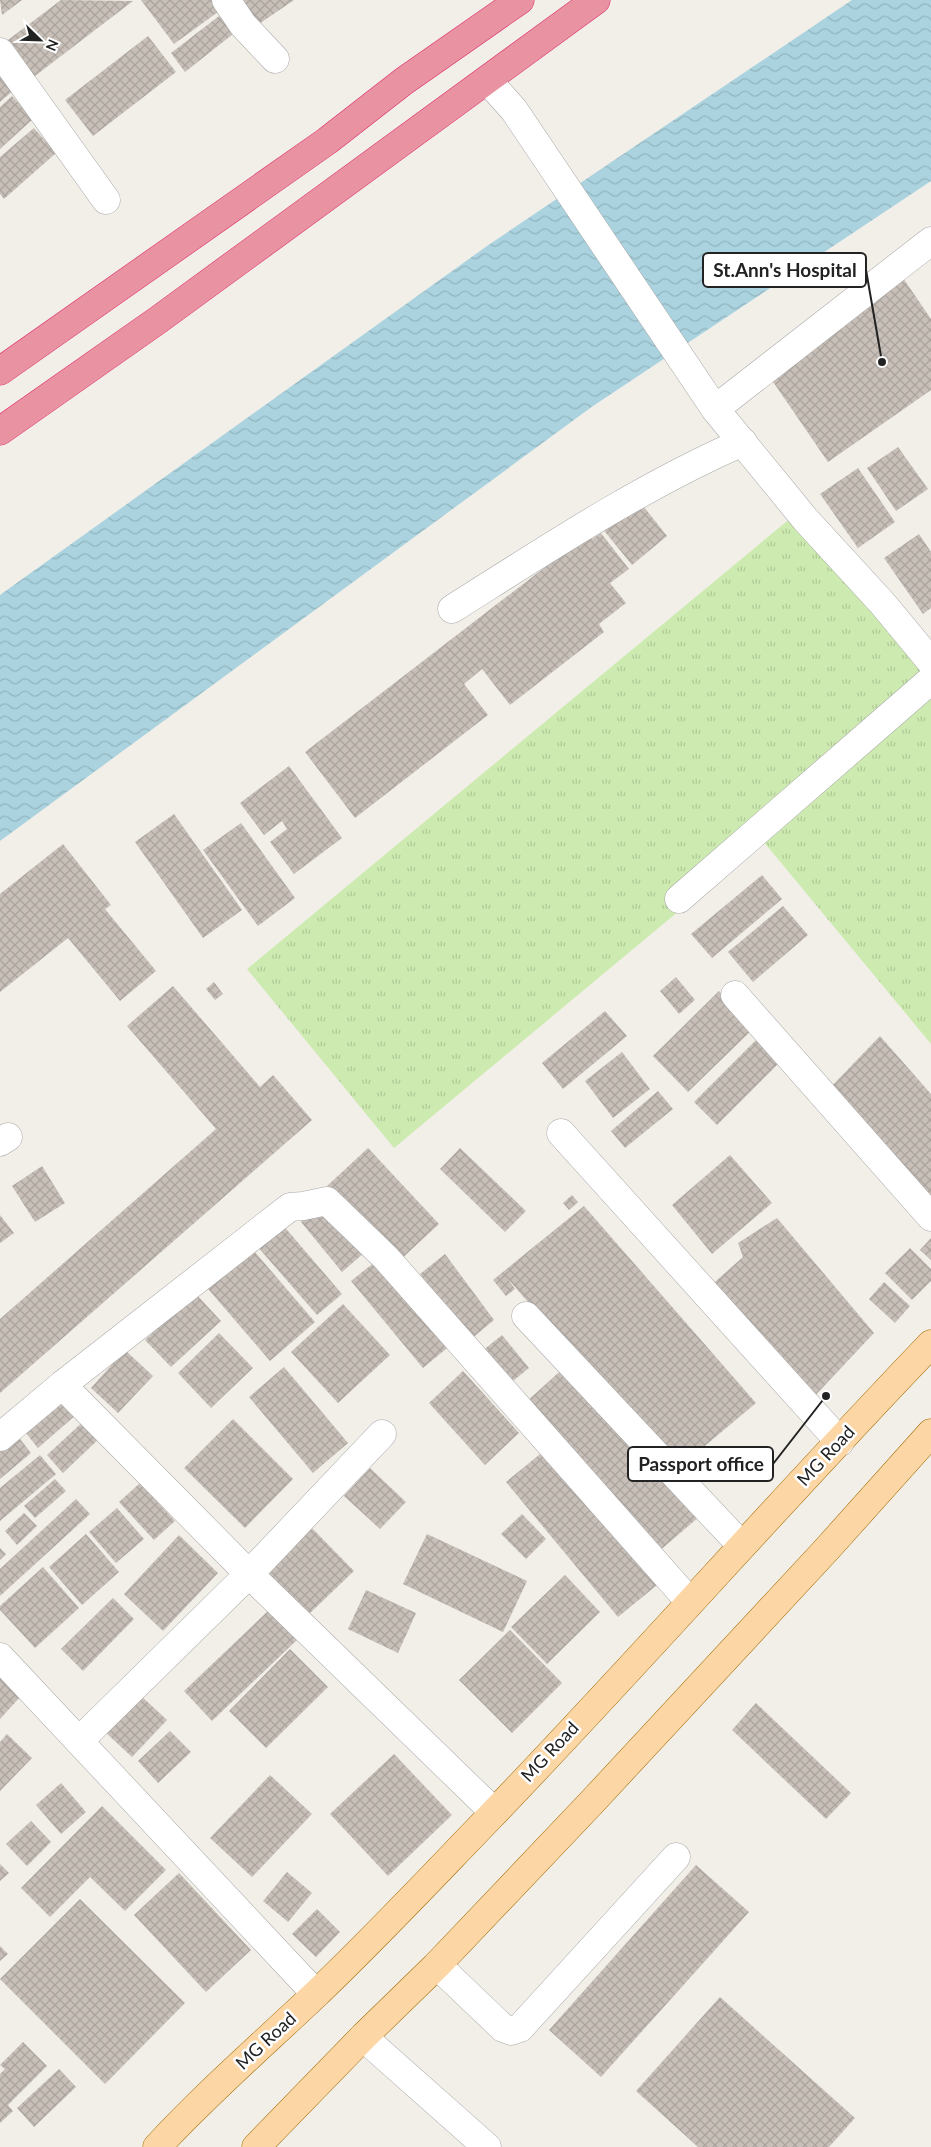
<svg xmlns="http://www.w3.org/2000/svg" width="931" height="2147" font-family="Lato,sans-serif">
<style>
.grass{fill:url(#grass-tufts)}
.water{fill:url(#water-waves)}
.building{fill:url(#building-cross-hatch)}
.lines{fill:none;stroke-linecap:round;stroke-linejoin:round}
.minor-casing{stroke:#a9a9a9;stroke-width:29}
.major-casing{stroke:#a06b00;stroke-width:29}
.highway-casing{stroke:#dc2a67;stroke-width:29}
.minor{stroke:#fff;stroke-width:28}
.major{stroke:#fcd6a4;stroke-width:28}
.highway{stroke:#e892a2;stroke-width:28}
.labels{text-anchor:middle;stroke-width:5;stroke-linejoin:round;paint-order:stroke}
.street-label{font-size:18px;fill:#222;stroke:#fff}
.leader{fill:none;stroke:#222;stroke-width:2}
.callout-dot{fill:#222;stroke:#fff;stroke-width:2}
.callout{fill:#fff;stroke:#222;stroke-width:2}
.callout-label{font-size:19px;text-anchor:middle;font-weight:bold;fill:#222}
</style>
<defs>
<pattern id="grass-tufts" width="24" height="20" patternUnits="userSpaceOnUse" patternTransform="scale(1.25)"><rect width="24" height="20" fill="#cdebb0"/><path d="M3 7l-1-3M5 7V3M7 7l1-3M15 17l-1-3M17 17v-4M19 17l1-3" fill="none" stroke="#b0c997"/></pattern>
<pattern id="water-waves" width="16" height="10" patternUnits="userSpaceOnUse" patternTransform="scale(1.25)"><rect width="16" height="10" fill="#aad3df"/><path d="M0 5q4-4 8 0t8 0" fill="none" stroke="#92b5bf"/></pattern>
<pattern id="building-cross-hatch" width="8" height="8" patternUnits="userSpaceOnUse" patternTransform="scale(1.25)"><rect width="8" height="8" fill="#c7bfb8"/><path d="M0 0l8 8M0 8l8-8" fill="none" stroke="#aba49e"/></pattern>
</defs>
<rect width="100%" height="100%" fill="#f2efe9"/>
<polygon class="grass" points="798,512 931,674 931,1044 763,841 394,1148 247,969"/>
<polygon class="water" points="852,0 931,0 931,181 593,406 0,841 0,595 487,246"/>
<g class="building">
<polygon points="0,0 22,0 2,15"/>
<polygon points="61,0 133,1 31,79 4,43"/>
<polygon points="141,0 215,0 222,9 174,44"/>
<polygon points="241,0 294,0 256,26"/>
<polygon points="219,16 233,34 185,72 171,53"/>
<polygon points="148,36 176,72 93,136 65,100"/>
<polygon points="0,72 15,89 0,102"/>
<polygon points="12,96 33,119 0,149 0,107"/>
<polygon points="34,128 56,153 4,199 0,194 0,157"/>
<polygon points="903,278 931,319 931,390 828,462 767,373"/>
<polygon points="898,447 928,489 896,511 867,468"/>
<polygon points="858,468 895,522 858,548 820,494"/>
<polygon points="640,502 667,536 632,565 597,522"/>
<polygon points="601,533 629,569 610,583 626,603 599,624 604,632 510,705 482,669 464,684 488,715 355,818 305,752 588,534 592,539"/>
<polygon points="919,534 931,552 931,608 923,614 884,558"/>
<polygon points="289,766 342,838 294,874 270,842 287,829 282,821 264,835 240,803"/>
<polygon points="174,814 242,910 203,938 135,842"/>
<polygon points="241,823 295,898 258,926 203,850"/>
<polygon points="63,844 111,905 105,909 156,971 120,1001 68,938 0,992 0,894"/>
<polygon points="762,875 782,899 712,958 691,934"/>
<polygon points="783,906 808,935 753,982 728,952"/>
<polygon points="676,977 695,1000 679,1014 660,991"/>
<polygon points="214,982 223,994 215,1000 206,989"/>
<polygon points="173,986 260,1087 273,1075 312,1120 0,1393 0,1319 216,1129 127,1026"/>
<polygon points="719,991 754,1028 688,1092 653,1056"/>
<polygon points="605,1011 627,1036 563,1089 542,1063"/>
<polygon points="760,1036 783,1059 717,1125 694,1102"/>
<polygon points="880,1036 931,1094 931,1206 827,1091"/>
<polygon points="622,1052 650,1089 613,1118 585,1081"/>
<polygon points="658,1091 673,1109 625,1148 611,1131"/>
<polygon points="368,1148 439,1224 398,1262 327,1186"/>
<polygon points="460,1148 526,1211 505,1232 440,1169"/>
<polygon points="730,1155 772,1203 712,1254 672,1205"/>
<polygon points="42,1166 65,1203 35,1222 12,1186"/>
<polygon points="572,1195 578,1202 569,1210 563,1203"/>
<polygon points="324,1205 365,1252 342,1272 301,1222"/>
<polygon points="584,1206 756,1403 675,1471 508,1279 515,1289 506,1296 493,1280"/>
<polygon points="0,1215 14,1233 0,1243"/>
<polygon points="777,1218 874,1333 809,1402 708,1288 743,1257 738,1243"/>
<polygon points="282,1224 342,1294 317,1315 257,1246"/>
<polygon points="931,1238 931,1260 920,1250"/>
<polygon points="248,1244 315,1322 270,1361 203,1283"/>
<polygon points="910,1248 931,1269 931,1281 912,1300 885,1273"/>
<polygon points="445,1254 494,1320 470,1340 420,1274"/>
<polygon points="381,1257 452,1344 423,1368 351,1281"/>
<polygon points="884,1282 910,1306 895,1323 869,1299"/>
<polygon points="195,1293 221,1321 171,1367 145,1340"/>
<polygon points="343,1304 390,1355 338,1403 291,1352"/>
<polygon points="219,1333 253,1368 211,1408 178,1373"/>
<polygon points="502,1335 529,1368 503,1389 476,1356"/>
<polygon points="125,1350 153,1376 118,1413 91,1388"/>
<polygon points="567,1365 700,1516 657,1553 525,1403"/>
<polygon points="284,1367 348,1443 313,1473 249,1397"/>
<polygon points="463,1371 519,1433 485,1465 429,1403"/>
<polygon points="59,1393 77,1414 38,1448 21,1427"/>
<polygon points="87,1418 103,1435 63,1473 47,1455"/>
<polygon points="233,1419 293,1479 245,1528 184,1468"/>
<polygon points="13,1430 31,1453 0,1479 0,1441"/>
<polygon points="545,1450 657,1585 618,1617 506,1482"/>
<polygon points="40,1455 56,1474 0,1521 0,1488"/>
<polygon points="370,1468 406,1502 380,1529 344,1496"/>
<polygon points="55,1479 66,1491 35,1518 24,1506"/>
<polygon points="140,1483 175,1521 154,1540 119,1502"/>
<polygon points="76,1499 90,1514 0,1596 0,1569"/>
<polygon points="117,1508 144,1539 116,1563 89,1532"/>
<polygon points="24,1513 37,1526 17,1545 5,1531"/>
<polygon points="522,1514 546,1539 526,1559 501,1534"/>
<polygon points="309,1525 354,1571 308,1615 264,1570"/>
<polygon points="86,1534 119,1572 82,1605 49,1567"/>
<polygon points="427,1534 527,1581 503,1632 403,1584"/>
<polygon points="179,1535 218,1573 163,1631 124,1594"/>
<polygon points="0,1548 6,1554 0,1560"/>
<polygon points="43,1567 79,1608 35,1648 0,1610 0,1606"/>
<polygon points="565,1575 600,1612 547,1664 511,1627"/>
<polygon points="366,1590 416,1613 398,1653 348,1629"/>
<polygon points="113,1598 134,1619 83,1671 61,1649"/>
<polygon points="269,1610 297,1640 212,1721 184,1691"/>
<polygon points="510,1630 562,1683 512,1733 459,1680"/>
<polygon points="290,1649 328,1687 266,1748 229,1711"/>
<polygon points="0,1677 21,1696 0,1719"/>
<polygon points="139,1694 167,1720 132,1757 104,1731"/>
<polygon points="756,1703 851,1793 826,1819 732,1730"/>
<polygon points="170,1731 191,1752 158,1783 138,1761"/>
<polygon points="7,1734 32,1758 0,1791 0,1742"/>
<polygon points="394,1754 452,1815 388,1876 330,1814"/>
<polygon points="270,1775 312,1814 252,1877 210,1838"/>
<polygon points="61,1783 86,1812 61,1834 36,1805"/>
<polygon points="102,1806 166,1870 125,1911 90,1877 50,1917 21,1888"/>
<polygon points="31,1821 51,1842 27,1866 6,1844"/>
<polygon points="0,1864 9,1873 0,1881"/>
<polygon points="696,1865 749,1912 601,2077 549,2030"/>
<polygon points="287,1872 312,1893 288,1922 263,1901"/>
<polygon points="179,1873 251,1950 206,1992 134,1915"/>
<polygon points="80,1899 185,2003 105,2084 0,1979"/>
<polygon points="317,1909 340,1932 316,1957 292,1934"/>
<polygon points="0,1946 8,1954 0,1961"/>
<polygon points="720,1997 855,2118 829,2147 698,2147 636,2091"/>
<polygon points="23,2042 47,2066 8,2105 13,2111 0,2123 0,2074 5,2069 0,2065"/>
<polygon points="59,2069 76,2087 34,2127 17,2108"/>
</g>
<g class="lines">
<defs>
<g id="minor">
<polyline points="226,0 243,25 275,59"/>
<polyline points="0,52 106,200"/>
<polyline points="488,81 514,110 715,409 805,519 883,604 931,662"/>
<polyline points="715,409 931,241"/>
<path d="M 452,609 C 547,549 640,487 743,442"/>
<polyline points="679,899 931,680"/>
<polyline points="735,995 931,1217"/>
<polyline points="561,1133 840,1442"/>
<polyline points="0,1142 8,1137"/>
<polyline points="526,1316 741,1545"/>
<polyline points="62,1385 249,1574 494,1812"/>
<polyline points="0,1437 62,1385 290,1207 303,1206 327,1201 386,1258 690,1602"/>
<polyline points="0,1657 316,1994"/>
<polyline points="79,1741 249,1574 382,1434"/>
<polyline points="437,1965 503,2028 511,2031 520,2028 676,1857"/>
<polyline points="363,2037 487,2147"/>
</g>
<g id="major">
<path d="M 157,2147 C 206,2094 261,2046 314,1996 C 375,1938 433,1876 491,1816 C 640,1661 782,1499 931,1344"/>
<polyline points="256,2147 363,2037 437,1965 592,1802 827,1549 931,1433"/>
</g>
<g id="highway">
<polyline points="0,371 327,141 404,81 520,0"/>
<polyline points="0,431 158,320 596,0"/>
</g>
</defs>
<use href="#minor" class="minor-casing"/>
<use href="#major" class="major-casing"/>
<use href="#highway" class="highway-casing"/>
<use href="#minor" class="minor"/>
<use href="#major" class="major"/>
<use href="#highway" class="highway"/>
</g>
<g class="labels">
<g class="street-label">
<text transform="translate(826 1456) rotate(-47)" y="6">MG Road</text>
<text transform="translate(550 1752) rotate(-47)" y="6">MG Road</text>
<text transform="translate(266 2041) rotate(-43)" y="6">MG Road</text>
</g>
</g>
<path class="leader" d="M882 362L866 270M826 1396L773 1464"/>
<g class="callout-dot">
<circle cx="882" cy="362" r="5"/>
<circle cx="826" cy="1396" r="5"/>
</g>
<g class="callout">
<rect x="703" y="253" width="163" height="34" rx="5"/>
<rect x="628" y="1447" width="145" height="34" rx="5"/>
</g>
<g class="callout-label">
<text x="785" y="277">St.Ann's Hospital</text>
<text x="701" y="1471">Passport office</text>
</g>
<g transform="translate(40 40) rotate(113)" stroke="#ffffff" stroke-width="4" paint-order="stroke">
<path d="M0-4L9 19L0 12L-9 19Z" fill="#222222"/>
<text y="-8" font-size="14" font-weight="bold" text-anchor="middle" fill="#222222">N</text>
</g>
</svg>
